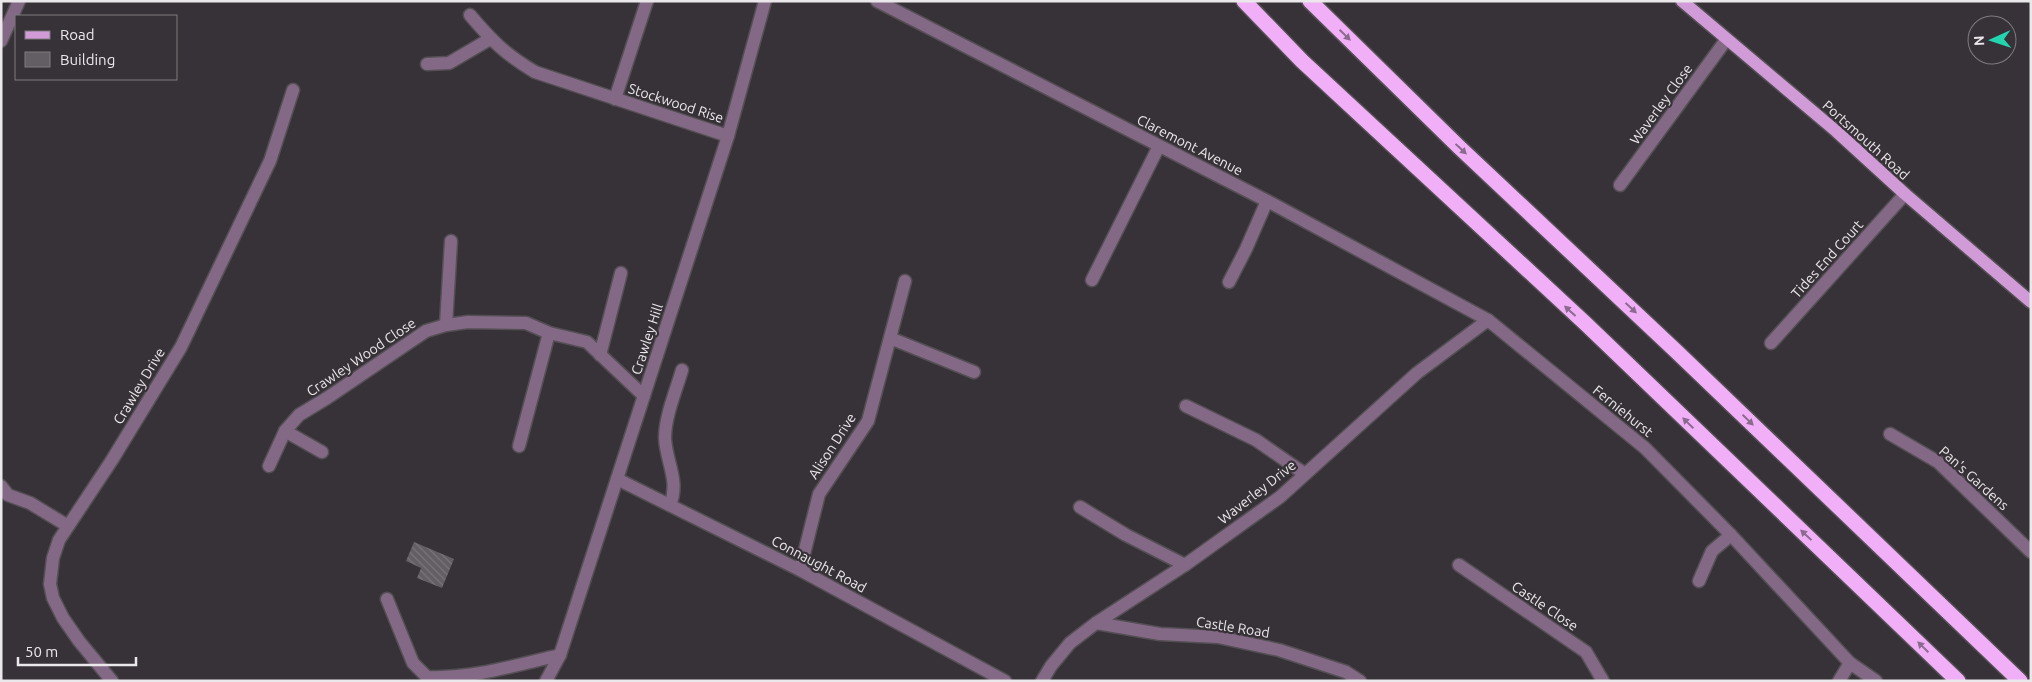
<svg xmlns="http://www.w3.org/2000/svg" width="2032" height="682" font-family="Ubuntu,sans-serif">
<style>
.building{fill:url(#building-back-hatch)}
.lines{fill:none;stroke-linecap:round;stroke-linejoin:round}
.minor-casing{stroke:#544f54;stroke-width:15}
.major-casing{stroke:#544f54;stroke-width:15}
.highway-casing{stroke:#544f54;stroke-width:18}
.minor{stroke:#836985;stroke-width:12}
.major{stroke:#d19bd7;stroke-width:12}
.highway{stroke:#f0aff7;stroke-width:15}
.oneway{fill:#8a6a8d}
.labels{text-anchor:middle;stroke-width:4.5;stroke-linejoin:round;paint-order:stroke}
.street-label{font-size:14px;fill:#ebe8eb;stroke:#373237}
</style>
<defs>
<pattern id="building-back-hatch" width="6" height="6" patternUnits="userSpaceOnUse" patternTransform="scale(1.25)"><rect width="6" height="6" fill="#635e63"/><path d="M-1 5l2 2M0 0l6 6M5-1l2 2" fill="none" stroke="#7a757a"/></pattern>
</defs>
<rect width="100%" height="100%" fill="#373237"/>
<polygon class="building" points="414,542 454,559 442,588 417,578 421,568 406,561"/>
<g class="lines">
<defs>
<g id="minor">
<polyline points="877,1 1273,204 1488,320 1645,448 1731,535 1850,663 1876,681"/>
<path d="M 470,15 C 492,41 505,54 535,72 L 728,136"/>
<polyline points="1,41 19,1"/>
<polyline points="427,64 449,63 490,39"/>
<polyline points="615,99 647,1"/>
<polyline points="1620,185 1726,40"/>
<polyline points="1092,280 1159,146"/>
<polyline points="1229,282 1246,249 1267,201"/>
<polyline points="446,325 451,241"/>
<polyline points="890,338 974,372"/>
<polyline points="1771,343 1905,194"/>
<polyline points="600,355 621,273"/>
<polyline points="1186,406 1256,440 1305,474"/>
<polyline points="285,431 322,452"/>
<polyline points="1890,434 1938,462 2031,552"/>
<polyline points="519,446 549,333"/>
<polyline points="269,466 285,431 299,415 327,398 426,331 446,325 468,322 526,323 549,333 587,342 644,396"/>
<polyline points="617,479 800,570 1005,681"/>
<polyline points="1,486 8,495 30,503 68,526"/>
<path d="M 670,505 C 680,481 666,462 665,438 C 665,416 676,391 682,370"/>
<polyline points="1080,507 1126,535 1185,565"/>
<polyline points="1459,565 1586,652 1603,681"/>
<polyline points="800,570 819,494 868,421 905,281"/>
<polyline points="1699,581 1712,551 1731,535"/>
<path d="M 387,599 L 413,663 L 427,677 C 472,679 516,665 560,655"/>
<polyline points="1096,623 1160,634 1218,637 1279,650 1346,672 1360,681"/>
<polyline points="112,681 79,641 63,618 53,598 50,584 53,558 59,540 112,460 181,347 270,161 293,90"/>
<polyline points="546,681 560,655 728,136 765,1"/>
<polyline points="1042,681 1051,666 1070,643 1096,623 1185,565 1280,497 1417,373 1488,320"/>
<polyline points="1839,681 1850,663"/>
</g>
<polyline id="major" points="1682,1 1836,131 1905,194 2031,302"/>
<g id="highway">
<polyline points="1244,1 1302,61 1586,324 1958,681"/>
<polyline points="1310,1 1459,147 1677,352 2020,681"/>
</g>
</defs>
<use href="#minor" class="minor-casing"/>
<use href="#major" class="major-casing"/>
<use href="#highway" class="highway-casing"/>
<use href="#minor" class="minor"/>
<use href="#major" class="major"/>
<use href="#highway" class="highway"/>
</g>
<defs><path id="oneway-solid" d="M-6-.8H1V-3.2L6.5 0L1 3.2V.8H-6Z" transform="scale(1.25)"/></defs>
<g class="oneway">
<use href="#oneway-solid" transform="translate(1345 35) rotate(44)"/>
<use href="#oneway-solid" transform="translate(1461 149) rotate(43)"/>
<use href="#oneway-solid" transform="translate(1631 308) rotate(43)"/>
<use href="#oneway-solid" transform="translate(1570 311) rotate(-138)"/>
<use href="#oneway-solid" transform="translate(1748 420) rotate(44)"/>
<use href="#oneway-solid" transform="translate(1688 423) rotate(-136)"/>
<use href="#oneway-solid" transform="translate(1806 535) rotate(-137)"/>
<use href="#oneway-solid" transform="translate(1923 647) rotate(-136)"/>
</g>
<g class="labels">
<g class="street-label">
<text transform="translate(676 103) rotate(18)" y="5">Stockwood Rise</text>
<text transform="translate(1661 104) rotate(-54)" y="5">Waverley Close</text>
<text transform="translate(1866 140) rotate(42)" y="5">Portsmouth Road</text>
<text transform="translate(1190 145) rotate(27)" y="5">Claremont Avenue</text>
<text transform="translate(1827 259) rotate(-48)" y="5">Tides End Court</text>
<text transform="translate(647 339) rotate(-72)" y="5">Crawley Hill</text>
<text transform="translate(361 357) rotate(-34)" y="5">Crawley Wood Close</text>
<text transform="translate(139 386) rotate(-59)" y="5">Crawley Drive</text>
<text transform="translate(1623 411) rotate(39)" y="5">Ferniehurst</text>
<text transform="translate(832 446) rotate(-57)" y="5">Alison Drive</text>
<text transform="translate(1974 478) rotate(42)" y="5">Pan's Gardens</text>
<text transform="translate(1257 492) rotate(-38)" y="5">Waverley Drive</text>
<text transform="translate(819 564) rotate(28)" y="5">Connaught Road</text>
<text transform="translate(1545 606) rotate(34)" y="5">Castle Close</text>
<text transform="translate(1233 627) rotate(9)" y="5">Castle Road</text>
</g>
</g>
<rect width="2032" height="682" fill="none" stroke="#ebe8eb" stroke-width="5"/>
<rect x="15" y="15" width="162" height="65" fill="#373237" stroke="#7f7b7f"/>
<rect x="25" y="31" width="25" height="8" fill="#d19bd7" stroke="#7f7b7f"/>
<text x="60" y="40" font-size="15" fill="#ebe8eb">Road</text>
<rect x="25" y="52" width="25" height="15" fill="#635e63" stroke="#7f7b7f"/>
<text x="60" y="65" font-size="15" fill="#ebe8eb">Building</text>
<g transform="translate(1992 40) rotate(267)"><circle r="24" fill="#373237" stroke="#7f7b7f"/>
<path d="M0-4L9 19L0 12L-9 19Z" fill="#22d5af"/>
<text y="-8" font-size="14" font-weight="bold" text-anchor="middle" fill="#ebe8eb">N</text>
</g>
<path d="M18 657v8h118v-8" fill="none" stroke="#ebe8eb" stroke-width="2.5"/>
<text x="25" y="657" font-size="15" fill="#ebe8eb" stroke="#373237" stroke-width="4" paint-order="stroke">50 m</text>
</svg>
